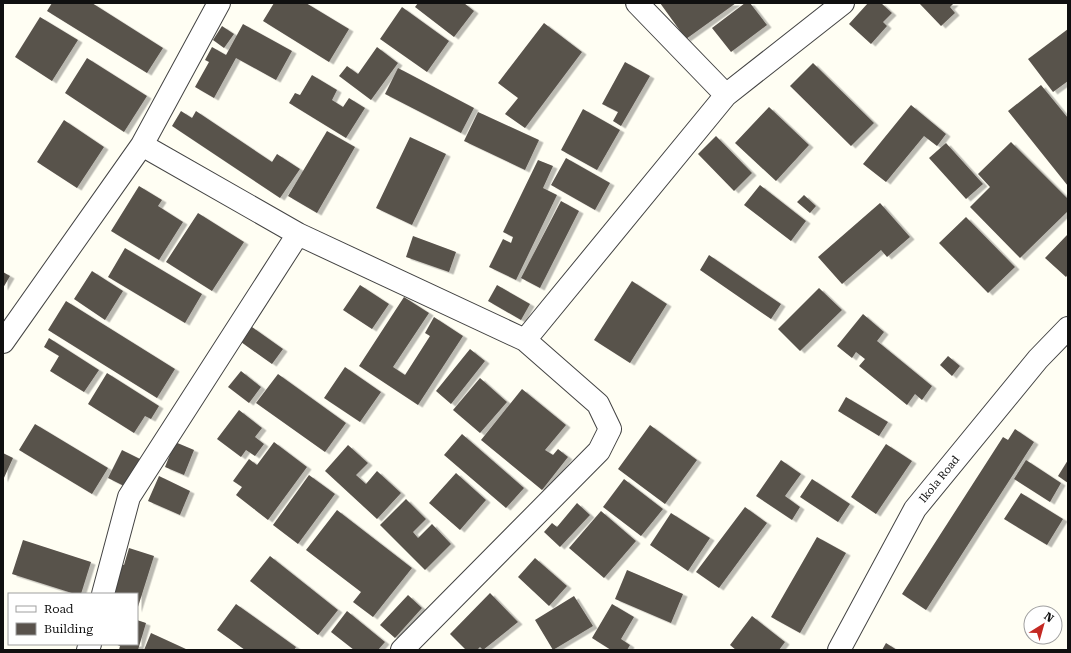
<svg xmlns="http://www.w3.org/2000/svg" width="1071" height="653" font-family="'Roboto Serif',serif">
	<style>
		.building { fill: #59524c; filter: url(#shadow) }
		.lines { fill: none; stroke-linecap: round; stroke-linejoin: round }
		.minor-casing { stroke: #434343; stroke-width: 24 }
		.minor { stroke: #fff; stroke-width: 22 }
		.labels { text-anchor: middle; stroke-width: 4; stroke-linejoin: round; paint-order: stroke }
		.street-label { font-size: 11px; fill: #101010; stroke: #fff }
	</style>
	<defs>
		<filter id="shadow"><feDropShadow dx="4.5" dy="2.5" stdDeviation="0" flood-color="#0004"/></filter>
	</defs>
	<rect width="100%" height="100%" fill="#fffef3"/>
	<path class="building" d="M52 3H92L163 48 147 73 47 11Z
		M274 3H306L349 29 329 62 263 21Z
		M418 3H464L474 11 454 37 415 7Z
		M660 3H736L686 39Z
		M745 3H750L767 25 731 52 712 28Z
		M868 3H881L892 13 883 22 887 26 871 44 849 24Z
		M919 3H954L950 7 955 13 941 26Z
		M402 7 449 41 427 72 380 39Z
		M40 17 78 40 52 81 15 57Z
		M544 23 582 52 525 128 505 114 518 98 498 83Z
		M243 24 292 51 276 80 236 58 214 98 195 87 209 62 205 60 212 47 226 55Z
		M222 26 234 34 224 48 213 40Z
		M1068 29V81L1053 92 1028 59Z
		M377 47 398 63 371 100 339 76 347 66 358 74Z
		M87 58 147 96 124 132 65 93Z
		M625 62 650 76 621 126 613 121 618 112 602 104Z
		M813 63 874 123 851 146 790 86Z
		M398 68 474 108 461 133 385 94Z
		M312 75 337 90 332 100 343 107 349 98 365 108 346 138 289 103 295 93 300 95Z
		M1041 85 1068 118V186L1008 111Z
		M911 105 946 134 937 146 924 136 886 182 863 164Z
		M769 107 809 145 776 181 735 143Z
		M583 109 620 130 597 170 561 150Z
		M181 111 192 118 196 111 272 162 277 154 300 169 280 198 172 126Z
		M478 112 539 140 525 170 464 141Z
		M64 120 104 147 77 188 37 162Z
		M327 131 355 147 317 213 288 196Z
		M716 136 752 173 734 191 698 154Z
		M410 137 446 154 412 225 376 208Z
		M1011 142 1068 199V211L1020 258 970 207 990 187 978 174Z
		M946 143 983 184 966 199 929 158Z
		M566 158 610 183 595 210 551 185Z
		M538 160 553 166 543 188 557 195 516 280 489 267 503 239 511 243 513 237 503 232Z
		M760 185 806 221 791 241 744 205Z
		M139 186 162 200 158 206 183 222 159 260 111 231Z
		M804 195 816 206 810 213 797 202Z
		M561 201 579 211 540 288 521 278Z
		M880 203 910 237 887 257 881 250 842 284 818 257Z
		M198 213 244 242 212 291 166 262Z
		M966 217 1015 267 988 293 939 243Z
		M1068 234V274L1066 277 1045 258Z
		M413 236 456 252 449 272 406 257Z
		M125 248 202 294 185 323 108 277Z
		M709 255 781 304 771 319 700 270Z
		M92 271 123 291 105 320 74 299Z
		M3 272 10 276 3 288Z
		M632 281 667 304 630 363 594 340Z
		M360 285 389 304 372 329 343 310Z
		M497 285 530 304 521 320 488 301Z
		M819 288 842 310 800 351 778 329Z
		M404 297 429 313 393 367 405 375 430 336 425 333 434 317 463 336 418 405 359 366Z
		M66 301 175 369 157 398 48 330Z
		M863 314 884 332 877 341 932 386 922 400 915 394 907 405 859 366 865 359 856 352 852 358 837 346Z
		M252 327 283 349 272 364 241 342Z
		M49 338 99 370 84 392 50 371 59 356 44 347Z
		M470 349 485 361 451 404 436 391Z
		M948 356 960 366 952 376 940 365Z
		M345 367 381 392 360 422 324 398Z
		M241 371 261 387 249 403 228 387Z
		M107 373 159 406 151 419 145 416 134 433 88 404Z
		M278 374 346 423 325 452 256 403Z
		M480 378 507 402 480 433 453 410Z
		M522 389 566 425 545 450 553 455 558 449 568 457 542 490 481 440Z
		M846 397 888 422 879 436 838 411Z
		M239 410 262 428 255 437 264 444 255 456 246 450 241 457 217 439Z
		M35 424 108 468 92 494 19 450Z
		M650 425 697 460 665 504 618 469Z
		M1015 429 1034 442 926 610 902 594 1003 437 1008 440Z
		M462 434 524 488 506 508 444 455Z
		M175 442 194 450 184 475 165 467Z
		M274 442 307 467 268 520 236 495 242 487 233 481 249 459 257 465Z
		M886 444 912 461 876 514 851 497Z
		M348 445 368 463 356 475 366 484 377 471 401 493 377 519 325 471Z
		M122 450 142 460 128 488 108 478Z
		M3 453 13 458 3 480Z
		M781 460 801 474 785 496 800 507 792 520 756 496Z
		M1026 460 1061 483 1050 502 1014 479Z
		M1068 460V483L1058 476Z
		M456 473 486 500 460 530 429 503Z
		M309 475 335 494 298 544 273 525Z
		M159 476 190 491 180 515 148 501Z
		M624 479 663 509 641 536 603 507Z
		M812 479 850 504 838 522 800 497Z
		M1021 493 1063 519 1047 545 1004 519Z
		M406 499 426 519 413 532 418 538 432 524 451 544 425 570 380 525Z
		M577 503 590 515 560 547 544 532 552 523 557 527Z
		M745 507 767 523 719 588 696 572Z
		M337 510 412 568 373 617 353 602 361 592 306 550Z
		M601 511 636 541 604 578 569 548Z
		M671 513 710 538 688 571 650 545Z
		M817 537 846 553 800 633 771 617Z
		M23 540 91 562 81 594H75L12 574Z
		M129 548 154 556 137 610V594H113L118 563 124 565Z
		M270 556 338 610 318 635 250 581Z
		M535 558 567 586 549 606 518 577Z
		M627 570 683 594 671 623 615 599Z
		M490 593 518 622 483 650 480 647 477 650H466L450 634Z
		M408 595 422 608 395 638 380 625Z
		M574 596 593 626 553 650 535 620Z
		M236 604 296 647 294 650H245L217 630Z
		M612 604 634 617 621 639 630 645 627 650H611L592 638Z
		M347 611 385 642 378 650H354L331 632Z
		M752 616 785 642 779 650H736L730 645Z
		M137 620 146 623 138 650H119L120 646 115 644H137Z
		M151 633 188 650H144Z
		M886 643 897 650H882Z"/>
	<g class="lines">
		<defs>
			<path id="minor" d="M637 3 726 95
				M142 145 298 234 525 340 598 404 610 429 599 451 402 650
				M525 340 726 95 843 3
				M3 342 142 145 219 3
				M103 594 129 497 298 234
				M88 650 90 644
				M839 650 915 509 1038 359 1068 328"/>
		</defs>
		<use href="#minor" class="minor-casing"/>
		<use href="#minor" class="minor"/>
	</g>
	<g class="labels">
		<g class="street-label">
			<text transform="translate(939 479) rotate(-51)" y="4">Ikola Road</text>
		</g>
	</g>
	<rect width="1071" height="653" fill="none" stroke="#101010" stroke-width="8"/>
	<rect x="8" y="593" width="130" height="52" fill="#ffffff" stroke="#9f9f9f"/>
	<rect x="16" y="606" width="20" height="6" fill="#ffffff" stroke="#9f9f9f"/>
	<text x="44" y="613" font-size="12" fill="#101010">Road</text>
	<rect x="16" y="623" width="20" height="12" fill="#59524c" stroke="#9f9f9f"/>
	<text x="44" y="633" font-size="12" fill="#101010">Building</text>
	<g transform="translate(1043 625) rotate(37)"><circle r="19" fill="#ffffff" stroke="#9f9f9f"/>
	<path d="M0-3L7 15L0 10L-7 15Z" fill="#c42923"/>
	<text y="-6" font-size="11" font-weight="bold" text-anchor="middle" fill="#101010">N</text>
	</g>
</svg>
